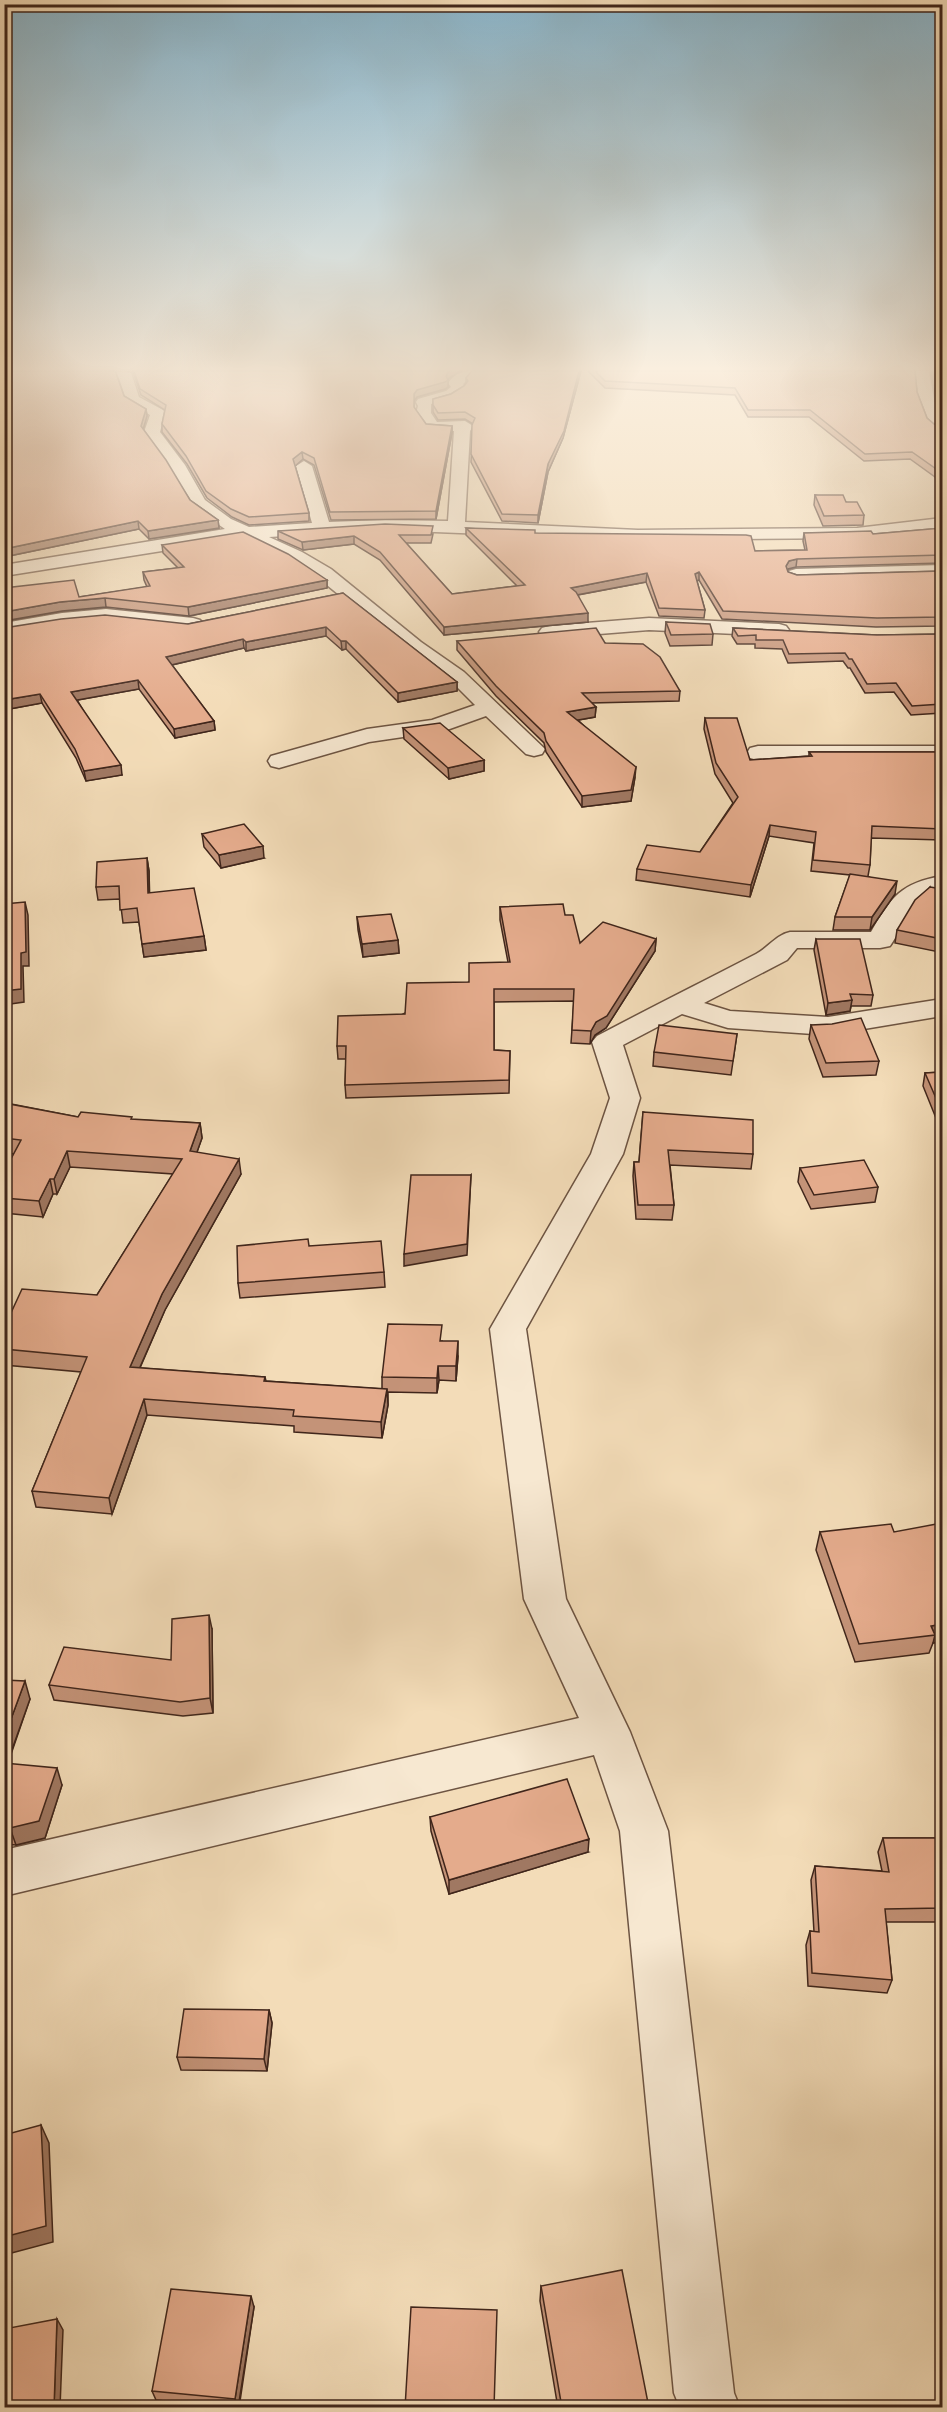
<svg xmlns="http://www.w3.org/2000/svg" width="947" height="2412" font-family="Alegreya,serif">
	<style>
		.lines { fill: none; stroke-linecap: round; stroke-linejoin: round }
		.minor-casing { stroke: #6d5442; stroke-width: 3 }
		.minor { fill: #f7e8d1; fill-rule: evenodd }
		.wall { fill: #c49378; stroke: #40261b; stroke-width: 1.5 }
		.shaded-wall { fill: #a07862; stroke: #40261b; stroke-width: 1.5 }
		.building { fill: #e4ab8c; stroke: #40261b; stroke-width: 1.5 }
	</style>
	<rect width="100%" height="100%" fill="#f3dcb8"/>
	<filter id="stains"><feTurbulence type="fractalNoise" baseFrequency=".00333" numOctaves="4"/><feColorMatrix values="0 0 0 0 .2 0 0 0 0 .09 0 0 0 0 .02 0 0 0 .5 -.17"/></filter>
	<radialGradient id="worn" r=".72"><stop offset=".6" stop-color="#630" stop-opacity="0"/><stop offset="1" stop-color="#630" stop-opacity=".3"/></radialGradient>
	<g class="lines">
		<defs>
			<path id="minor" d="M111 371 131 373 139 397 163 410 165 413 160 432 185 465 205 500 231 519 249 527 312 523 296 466 304 461 312 466 329 522 385 520 448 521 454 431 428 430 416 413 418 406 416 402 418 399 446 391 451 387 448 383C456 372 464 371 477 371L463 384 466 388C457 399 445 400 431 404V413L437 422 465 421 473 426 470 431 465 522 638 530 857 528 942 518V528L857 538 638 540 385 530 269 537 302 552 331 569 421 642 464 672 545 749 542 754 534 756 526 754 486 716 444 731 369 742 279 768 271 766 268 761 271 756 367 729 432 720 475 705 450 680 407 650 317 577 290 560 244 538 4 576V565L225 529 193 507 169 466 144 432 150 415 127 402 119 378Z
				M915 371H929L937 415 942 420V432C918 428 918 391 915 371Z
				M942 565V577L796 581 789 579 787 575 789 571 796 569Z
				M106 609 193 618 200 620 203 624 200 628C174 635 147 623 121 621 82 618 42 628 4 635V623L62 613Z
				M649 618 779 624 786 626 789 630 786 634 779 636 649 630 549 638 542 636 539 632 542 628 549 626Z
				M758 746H942V760H758L750 758 747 753 750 748Z
				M942 876V892C911 897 906 923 890 946L880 948H797L787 960 704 1003 730 1011 828 1017 942 999V1016L828 1035 728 1028 682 1014 623 1045 640 1098 623 1154 526 1329 566 1599 630 1732 668 1831 734 2393 740 2408H680L674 2393 620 1831 594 1755 4 1896V1850L579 1718 524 1599 490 1329 591 1154 610 1098 592 1042 597 1036C650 1008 702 982 756 954 769 947 776 935 790 932H871C891 897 901 883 942 876Z"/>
		</defs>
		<use href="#minor" class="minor-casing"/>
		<use href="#minor" class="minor"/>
	</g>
	<path class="wall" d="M126 371H461L449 378 448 380V387L445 389 417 397 414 401V408L426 424 452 426V433L436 519 331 520 314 465 303 459 295 466 309 513V521L249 525 232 517 207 498 187 464 162 432V424L165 410 141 395 133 372Z
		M472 371H581L563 438 548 472 538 523 502 521 471 462 473 424 465 419 438 420 433 412V399L451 394 464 386 466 384V378Z
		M588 371H915L917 392 927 418 934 424 942 426V482L910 459 864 461 809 417H748L735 395 605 388Z
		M931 371H942V418L939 414Z
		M124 396 146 409 147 416 143 429 190 500 218 520 219 528 149 539 139 529 4 557Z
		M815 495 846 502 864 515 863 525 823 526 814 505Z
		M466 528 755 551 805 550 803 541 804 533 873 534 942 528V563L796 567 788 569 787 570 788 572 797 575 942 571V626L876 627 722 619 699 580 697 581 705 610 704 618 659 616 646 582 578 595 588 622 444 635 380 560 354 544 303 550 278 539V531L433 534 431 543H406L452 594 517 586 466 535Z
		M162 545 327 580V588L189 616 106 607 62 611 4 621V588L79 597 147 587 144 580 143 572 178 568 163 553Z
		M343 593 457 682V691L398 702 346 649 342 650 326 636 246 651 244 648 172 665 214 721 215 730 175 738 139 689 77 700 122 775 86 781 76 758 42 703 4 710 188 624Z
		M666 622 713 634 712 645 670 646 665 633Z
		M733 628 877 635 942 634V713L911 715 894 692 865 693 850 668H848L843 661 788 663 782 649 755 648V644H737L732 636Z
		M457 641 605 643 680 691 679 701 591 703 596 707 595 717 578 720 635 777 631 801 582 807 546 752 544 743 496 696 457 650Z
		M705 718 750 760 809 756V752H942V840L871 838 870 865 868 876 895 894 870 930H833L835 917 850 875 811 871 814 843 769 836 750 897 636 880 637 869 700 852 733 803 715 774 704 729Z
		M403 728 484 760V771L449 779 404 739Z
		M202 834 264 858 221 868 204 847Z
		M147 858 149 871V892L204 936 206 950 144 957 139 922 123 923 120 899 98 900 96 887Z
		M930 887 942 943 939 952 895 943 897 930Z
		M500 907 565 915 580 943 656 939 655 951 606 1028 595 1035 590 1044 571 1043 574 1001 494 1002V1050L510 1051 509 1093 346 1098 345 1085 346 1059H338L337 1046 469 982 508 962 500 920Z
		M357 917 398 940 399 953 363 957 358 930Z
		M816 939 873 995 871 1006H851L850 1011 826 1015 814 950Z
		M811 1025 879 1061 876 1075 823 1077 809 1039Z
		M737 1034 731 1075 653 1066 654 1052Z
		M942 1072V1133L923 1086 925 1073Z
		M4 1098 6 1103 78 1117 200 1123 202 1138 197 1152 241 1174 165 1310 140 1368 265 1377 266 1381 382 1389V1377L442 1341 458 1356 456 1381 439 1380 437 1393 388 1392V1405L382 1438 294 1432V1426L147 1415 112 1514 36 1507 32 1491 81 1372 4 1365V1328L97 1295 173 1174 70 1167 57 1194H53L43 1217 4 1213V1172L14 1154 4 1153Z
		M643 1112 753 1154 751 1169 670 1165 674 1205 672 1220 636 1219 633 1176 634 1162H639Z
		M800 1168 878 1187 875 1202 811 1209 798 1182Z
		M309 1246 384 1272 385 1287 240 1298 238 1283Z
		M820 1532 942 1641 933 1643 929 1653 855 1662 816 1550Z
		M212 1629 213 1713 183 1716 54 1700 49 1685 171 1660Z
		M4 1680 30 1699 8 1763 62 1785 45 1838 16 1845 4 1844Z
		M430 1817 588 1852 449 1894 431 1831Z
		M883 1838H942V1922H886L892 1980 887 1993 808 1986 806 1945 810 1931 814 1932 811 1880 815 1866 882 1871 878 1852Z
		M269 2010 272 2023 267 2071 181 2070 177 2057Z
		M541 2286 649 2408H558L540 2301Z
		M254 2307 239 2408H229L156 2400 152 2391Z"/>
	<path class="shaded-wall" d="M449 371H461L449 378 448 380V387L445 389 417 397 414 401V394L417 390 446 376Z
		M579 371H581L563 438 548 472 538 523V515L548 464Z
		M146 409 147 416 142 433 141 426Z
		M452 426V433L436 519V511Z
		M302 452 303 459 294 467 293 459Z
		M218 520 219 528 149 539 148 531Z
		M138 521 139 529 4 557V549Z
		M354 536V544L303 550 302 542Z
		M797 559 796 567 788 569 785 574 786 566 789 561Z
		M699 572V580L694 582 695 574Z
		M647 573 646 582 571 596V588Z
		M327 580V588L189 616 188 607Z
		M105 598 106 607 62 611 4 621V612L60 602Z
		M588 613V622L444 635V627Z
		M326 627V636L246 651V642Z
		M243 639 244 648 167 666 166 657Z
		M341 641H346V649L342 650Z
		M138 680 139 689 72 701 71 692Z
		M457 682V691L398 702V693Z
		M40 694 42 703 4 710V700Z
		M596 707 595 717 567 722V712Z
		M214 721 215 730 175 738 174 729Z
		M484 760V771L449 779 448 768Z
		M121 765 122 775 86 781 84 771Z
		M636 767 635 777 631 801 582 807V796Z
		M770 825 769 836 750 897 751 885Z
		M263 846 264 858 221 868 219 855Z
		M147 858 149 871 150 906 148 893Z
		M897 881 895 894 870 930 872 917Z
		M25 902 28 915 29 966H23L24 1002 4 1005V991L21 953Z
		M204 936 206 950 144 957 142 944Z
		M656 939 655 951 606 1028 595 1035 590 1044 591 1031 596 1022Z
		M398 940 399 953 363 957 362 944Z
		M852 1000 850 1011 826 1015 828 1003Z
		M200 1123 202 1138 192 1166 190 1151Z
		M67 1151 70 1167 57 1194 54 1179Z
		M239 1159 241 1174 165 1310 133 1383 130 1367 162 1294Z
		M471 1175 467 1255 404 1266V1254Z
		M50 1179 53 1194 43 1217 39 1201Z
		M458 1341V1356L456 1381V1366Z
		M438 1366 439 1380 437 1393V1378Z
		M387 1389 388 1405 382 1438 381 1422Z
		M144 1399 147 1415 112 1514 109 1498Z
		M209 1615 212 1629 213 1713 210 1698Z
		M942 1624V1641L933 1643 935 1635 931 1626Z
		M25 1681 30 1699 4 1772V1738Z
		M57 1768 62 1785 45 1838 16 1845 10 1828Z
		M589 1839 588 1852 449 1894V1880Z
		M269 2010 272 2023 267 2071 264 2059Z
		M41 2125 49 2143 53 2242 4 2255V2237Z
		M251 2296 254 2307 238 2408 235 2399Z
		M57 2319 63 2330 60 2408H54Z"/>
	<path class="building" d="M4 371H115L116 373 124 396 146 409 141 426 166 460 190 500 218 520 148 531 138 521 4 549Z
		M134 371H449L446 376 448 380 445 382 417 390 414 394V407L426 424 452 426 436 511 330 512 314 458 302 452 293 459 309 513 249 517 231 509 206 491 186 456 162 424 166 405 140 389Z
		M472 371H579L564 431 548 464 538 515 502 514 471 454 472 425 475 418 465 412 438 413 433 405V399L451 394 464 386 468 381 466 378Z
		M595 371H915L917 392 927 418 934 424 942 426V473L912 452 865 454 810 410H748L735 388 605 381Z
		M933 371H942V410L940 407Z
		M815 495H843L846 502H857L864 515 824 516Z
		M385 524 433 526 431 535H399L452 594 525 585 466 528 535 530V533L746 535 751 536 755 551 807 550 804 533 871 531 873 534 942 528V555L797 559 789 561 786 566 788 572 797 575 942 571V617L877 618 723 611 699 572 695 574 705 610 659 608 647 573 571 588 576 592 588 613 444 627 380 552 354 536 302 542 278 531Z
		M243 532 288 554 327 580 188 607 105 598 60 602 4 612V588L74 580 79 597 150 586 143 572 184 567 162 545Z
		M343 593 457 682 398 693 346 641H341L326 627 246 642 243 639 166 657 214 721 174 729 138 680 71 692 121 765 84 771 75 749 40 694 4 700V628L61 619 105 615 188 624Z
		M666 622 710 624 713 634 671 635Z
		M596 628 605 643 643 644 660 657 680 691 582 693 596 707 567 712 636 767 631 790 582 796 546 741 544 733 496 686 457 641Z
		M733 628 877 635 942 634V704L912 706 896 683 867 684 852 659H849L845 653 789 654 783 640H756V635L738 636Z
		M705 718H737L750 760 812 756 809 752H942V829L872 826 870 865 813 860 816 832 770 825 751 885 637 869 647 845 700 852 738 797 716 763Z
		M440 723 484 760 448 768 403 728Z
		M244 824 263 846 219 855 202 834Z
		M147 858 148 893 194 888 204 936 142 944 137 908 120 910 119 886 96 887 97 862Z
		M850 874 897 881 872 917H835Z
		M930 887 942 889V939L897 930 915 900Z
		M25 902 26 952 21 953V989L4 991V904Z
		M563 904 565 915H573L580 943 603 922 656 939 607 1016 596 1022 591 1031 572 1030 574 989H494V1050L510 1051 509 1080 345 1085 346 1046H337L338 1016 405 1014 407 983 469 982V963L510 962 500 907Z
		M391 914 398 940 362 944 357 917Z
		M816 939H860L873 995 850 994 852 1000 828 1003Z
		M861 1018 879 1061 826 1063 811 1025 832 1024Z
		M659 1025 737 1034 733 1061 654 1052Z
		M942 1072V1112L925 1073Z
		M4 1103 78 1117 81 1112 132 1117 131 1119 200 1123 190 1151 239 1159 162 1294 130 1367 265 1377 264 1381 387 1389 381 1422 293 1416 294 1410 144 1399 109 1498 32 1491 87 1357 4 1349V1328L22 1289 97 1295 182 1159 67 1151 54 1179H50L39 1201 4 1198V1172L21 1140 4 1138Z
		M643 1112 753 1120V1154L668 1150 674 1205H638L634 1162H639Z
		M864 1160 878 1187 814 1195 800 1168Z
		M411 1175H471L467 1244 404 1254Z
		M308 1239 309 1246 381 1241 384 1272 238 1283 237 1246Z
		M388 1324 442 1325 440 1341H458L456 1366H438L437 1378 382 1377Z
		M942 1523V1624L931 1626 935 1635 859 1644 820 1532 891 1524 894 1532Z
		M209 1615 210 1698 180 1702 49 1685 64 1647 171 1660 172 1619Z
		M4 1680 25 1681 4 1738Z
		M4 1763 57 1768 39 1821 10 1828H4Z
		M567 1779 589 1839 449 1880 430 1817Z
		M883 1838H942V1908L885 1909 892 1980 812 1973 810 1931 819 1932 815 1866 889 1872Z
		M184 2009 269 2010 264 2059 177 2057Z
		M41 2125 46 2226 4 2237V2135Z
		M622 2270 649 2408H562L541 2286Z
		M171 2289 251 2296 235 2399 152 2391Z
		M411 2307 497 2310 494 2408H405Z
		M57 2319 54 2408H4V2329Z"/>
	<linearGradient id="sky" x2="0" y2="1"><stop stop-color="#8ab7ce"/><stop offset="0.52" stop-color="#faefdf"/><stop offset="1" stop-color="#faefdf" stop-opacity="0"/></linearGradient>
	<rect width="947" height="709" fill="url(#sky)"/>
	<rect width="947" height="2412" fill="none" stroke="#f3dcb8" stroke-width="24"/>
	<rect x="6" y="6" width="935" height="2400" fill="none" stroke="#40261b" stroke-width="3"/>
	<rect x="12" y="12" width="923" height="2388" fill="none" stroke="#40261b" stroke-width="1.5"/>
	<rect width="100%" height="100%" filter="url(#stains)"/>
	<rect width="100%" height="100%" fill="url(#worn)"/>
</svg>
